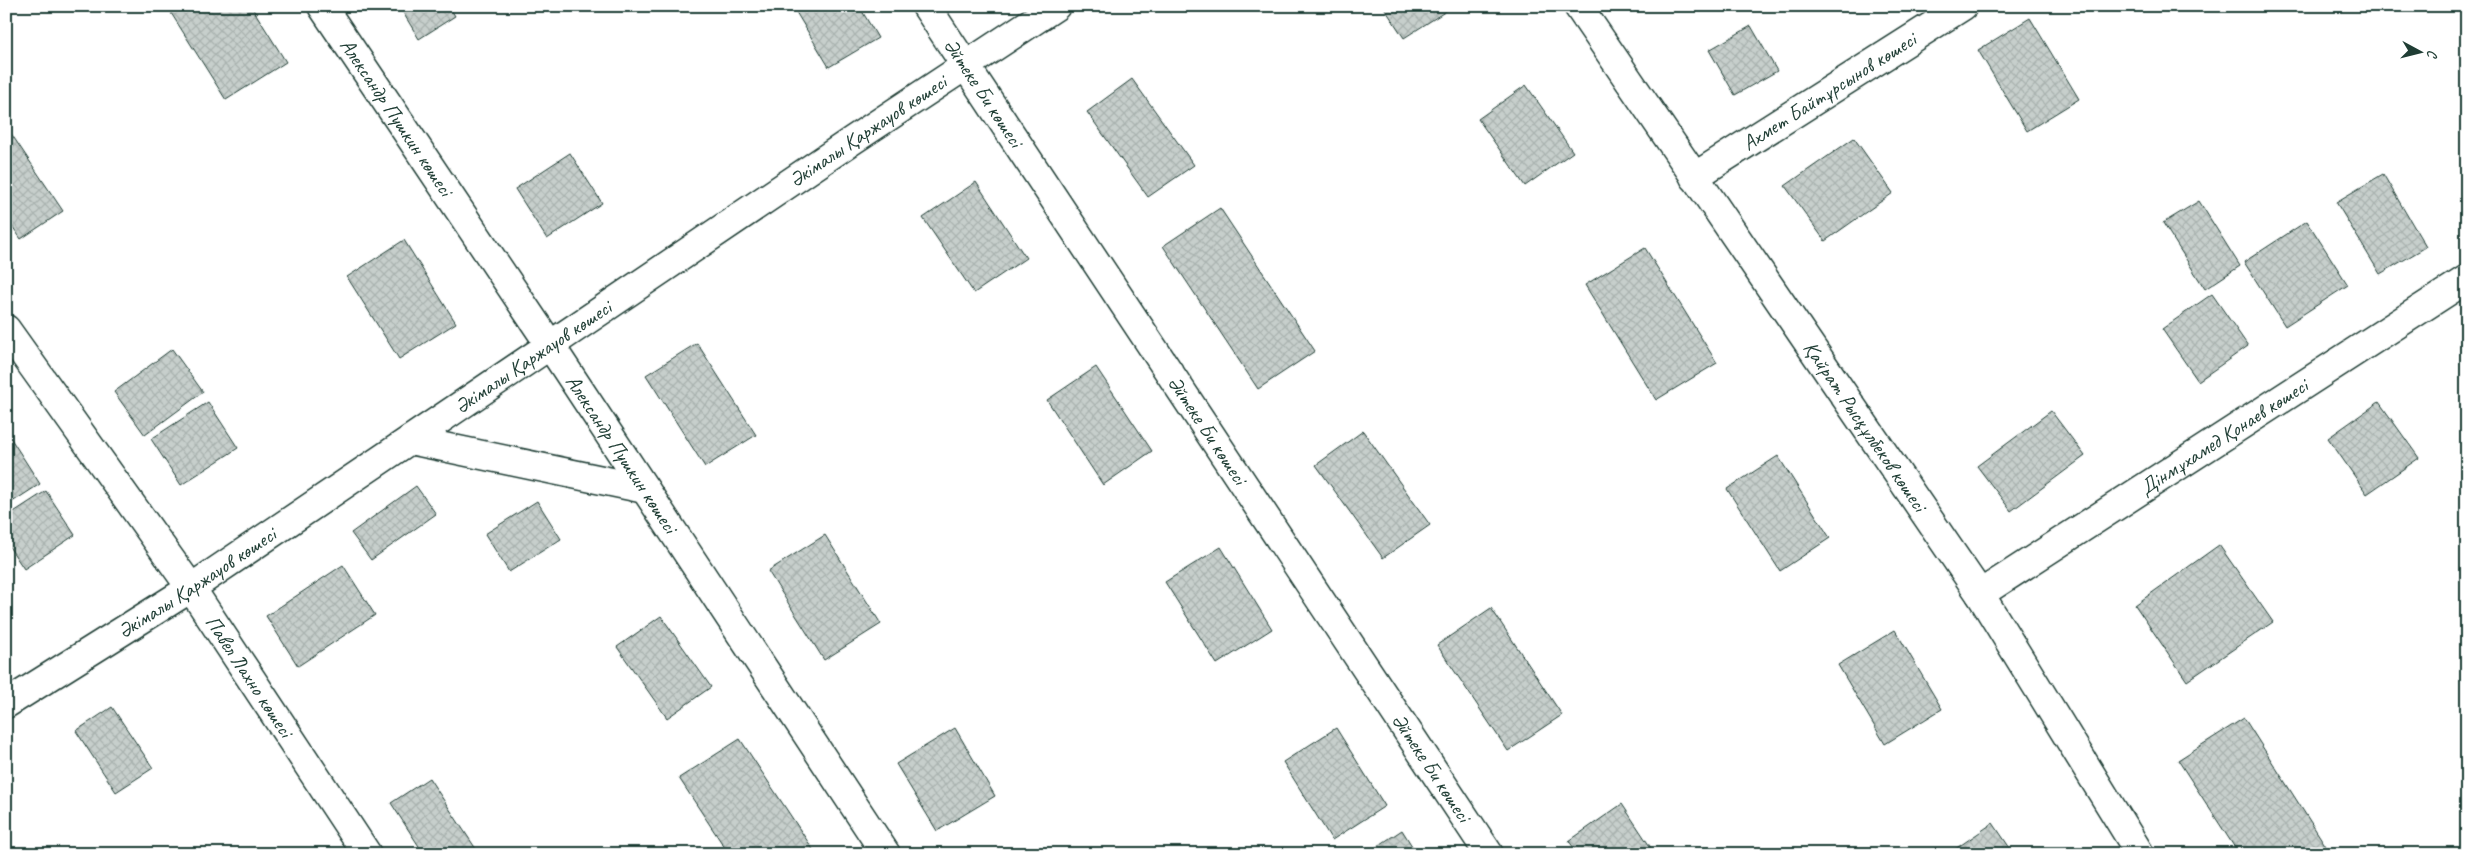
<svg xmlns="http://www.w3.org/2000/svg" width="2473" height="860" font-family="Caveat,sans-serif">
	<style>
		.building { fill: url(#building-cross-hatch); stroke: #1f3d34 }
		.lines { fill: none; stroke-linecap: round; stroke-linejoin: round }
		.minor-casing { stroke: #1f3d34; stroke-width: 31 }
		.major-casing { stroke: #1f3d34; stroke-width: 31 }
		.minor { stroke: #fff; stroke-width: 28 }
		.major { stroke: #fff; stroke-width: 28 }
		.labels { text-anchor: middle; stroke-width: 4; stroke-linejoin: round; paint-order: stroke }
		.street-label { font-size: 21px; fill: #1f3d34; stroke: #fff }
	</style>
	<defs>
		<pattern id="building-cross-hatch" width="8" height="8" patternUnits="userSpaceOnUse" patternTransform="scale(1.25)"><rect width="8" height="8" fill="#c7cfcc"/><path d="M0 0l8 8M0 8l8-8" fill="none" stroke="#aab3b0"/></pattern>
	</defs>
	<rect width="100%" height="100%" fill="#fff"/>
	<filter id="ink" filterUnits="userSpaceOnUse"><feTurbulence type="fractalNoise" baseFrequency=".02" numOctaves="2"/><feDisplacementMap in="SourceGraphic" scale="10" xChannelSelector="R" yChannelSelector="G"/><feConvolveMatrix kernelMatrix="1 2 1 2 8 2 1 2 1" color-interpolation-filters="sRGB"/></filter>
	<g filter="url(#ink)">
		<path class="building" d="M182 6H251L286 62 226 100 171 13Z
			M399 6H449L455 16 419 39Z
			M859 6 878 38 829 67 793 7Z
			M1383 6H1454L1404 38Z
			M2030 18 2079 99 2027 131 1978 50Z
			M1751 26 1777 71 1735 95 1709 50Z
			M1132 79 1194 165 1148 197 1087 112Z
			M1526 85 1573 152 1525 186 1478 119Z
			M10 132 63 211 21 239 6 217V134Z
			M1854 138 1893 193 1825 241 1785 186Z
			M570 153 602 203 547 239 515 189Z
			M2383 174 2426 247 2380 274 2336 202Z
			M976 182 1026 258 974 293 923 218Z
			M2199 201 2240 266 2205 289 2163 223Z
			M1220 208 1315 351 1258 389 1163 246Z
			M2307 221 2348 285 2285 326 2244 262Z
			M404 240 456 323 399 359 347 277Z
			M1645 248 1717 363 1656 400 1585 285Z
			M2212 294 2248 346 2198 381 2162 329Z
			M697 343 756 435 705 467 646 375Z
			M172 349 203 392 145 435 114 392Z
			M1096 367 1152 451 1103 485 1047 400Z
			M208 402 238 448 181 485 151 439Z
			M2379 402 2419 458 2367 494 2328 438Z
			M2051 411 2085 456 2011 511 1977 466Z
			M6 431 40 484 6 506Z
			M1363 431 1430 525 1383 558 1316 465Z
			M1778 456 1830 538 1780 571 1727 489Z
			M416 486 436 514 371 560 351 533Z
			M46 491 75 535 24 569 6 542V517Z
			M537 501 561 539 509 572 485 534Z
			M825 535 881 624 824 660 768 571Z
			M2219 545 2273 622 2187 681 2135 605Z
			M1221 547 1272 629 1217 664 1165 582Z
			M343 565 375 615 298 666 266 616Z
			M1491 608 1562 715 1508 751 1437 645Z
			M661 616 711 687 667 718 617 647Z
			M1895 630 1942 709 1885 744 1838 665Z
			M112 707 153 768 116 792 76 731Z
			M2244 718 2331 854H2239L2178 760Z
			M955 728 995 796 937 831 896 764Z
			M1336 728 1385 806 1332 840 1283 762Z
			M740 739 816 854H729L679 778Z
			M429 778 476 849 469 854H424L391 803Z
			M1622 804 1655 854H1578L1569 841Z
			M1993 823 2014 854H1948Z
			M1402 830 1417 854H1366Z"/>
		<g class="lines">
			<defs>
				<g id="minor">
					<path id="s1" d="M322 6 550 345 886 854"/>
					<path id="s2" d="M1578 6 1980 594 2140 854"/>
					<path id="s3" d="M1694 177 1963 6"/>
					<path id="s4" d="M6 329 191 588 367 854"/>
					<path d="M410 440 645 489"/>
					<path id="s5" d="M1980 594 2467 279"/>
					<path id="s6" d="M6 704 191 588 853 140 1056 6"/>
				</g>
				<g id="major">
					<path id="s7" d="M926 6 1489 854"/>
				</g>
			</defs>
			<use href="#minor" class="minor-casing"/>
			<use href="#major" class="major-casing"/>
			<use href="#minor" class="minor"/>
			<use href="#major" class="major"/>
		</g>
	</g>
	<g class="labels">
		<g class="street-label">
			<text dy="7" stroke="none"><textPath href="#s3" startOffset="160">Ахмет Байтұрсынов көшесі</textPath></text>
			<text dy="7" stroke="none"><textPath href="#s7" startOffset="104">Әйтеке Би көшесі</textPath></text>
			<text dy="7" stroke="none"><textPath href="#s1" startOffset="134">Александр Пушкин көшесі</textPath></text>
			<text dy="7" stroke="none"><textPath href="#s6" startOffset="1035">Әкімалы Қаржауов көшесі</textPath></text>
			<text dy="7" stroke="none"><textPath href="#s6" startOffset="631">Әкімалы Қаржауов көшесі</textPath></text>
			<text dy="7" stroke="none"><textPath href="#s2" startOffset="509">Қайрат Рысқұлбеков көшесі</textPath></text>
			<text dy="7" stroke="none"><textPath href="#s7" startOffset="509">Әйтеке Би көшесі</textPath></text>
			<text dy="7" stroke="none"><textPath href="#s5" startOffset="290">Дінмұхамед Қонаев көшесі</textPath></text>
			<text dy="7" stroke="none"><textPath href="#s1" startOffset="539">Александр Пушкин көшесі</textPath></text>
			<text dy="7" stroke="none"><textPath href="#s6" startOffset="226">Әкімалы Қаржауов көшесі</textPath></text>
			<text dy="7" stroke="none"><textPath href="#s4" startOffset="424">Павел Лахно көшесі</textPath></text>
			<text dy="7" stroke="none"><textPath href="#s7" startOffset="914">Әйтеке Би көшесі</textPath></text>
		</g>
	</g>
	<rect width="2473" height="860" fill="none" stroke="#fff" stroke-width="25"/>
	<rect x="12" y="12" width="2448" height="835" fill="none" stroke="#1f3d34" stroke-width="2" filter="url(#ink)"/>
	<g transform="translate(2420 52) rotate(97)" stroke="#ffffff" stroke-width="4" paint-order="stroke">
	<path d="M0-4L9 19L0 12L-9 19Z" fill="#1f3d34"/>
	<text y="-8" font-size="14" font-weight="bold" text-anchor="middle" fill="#1f3d34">С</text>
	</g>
</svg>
